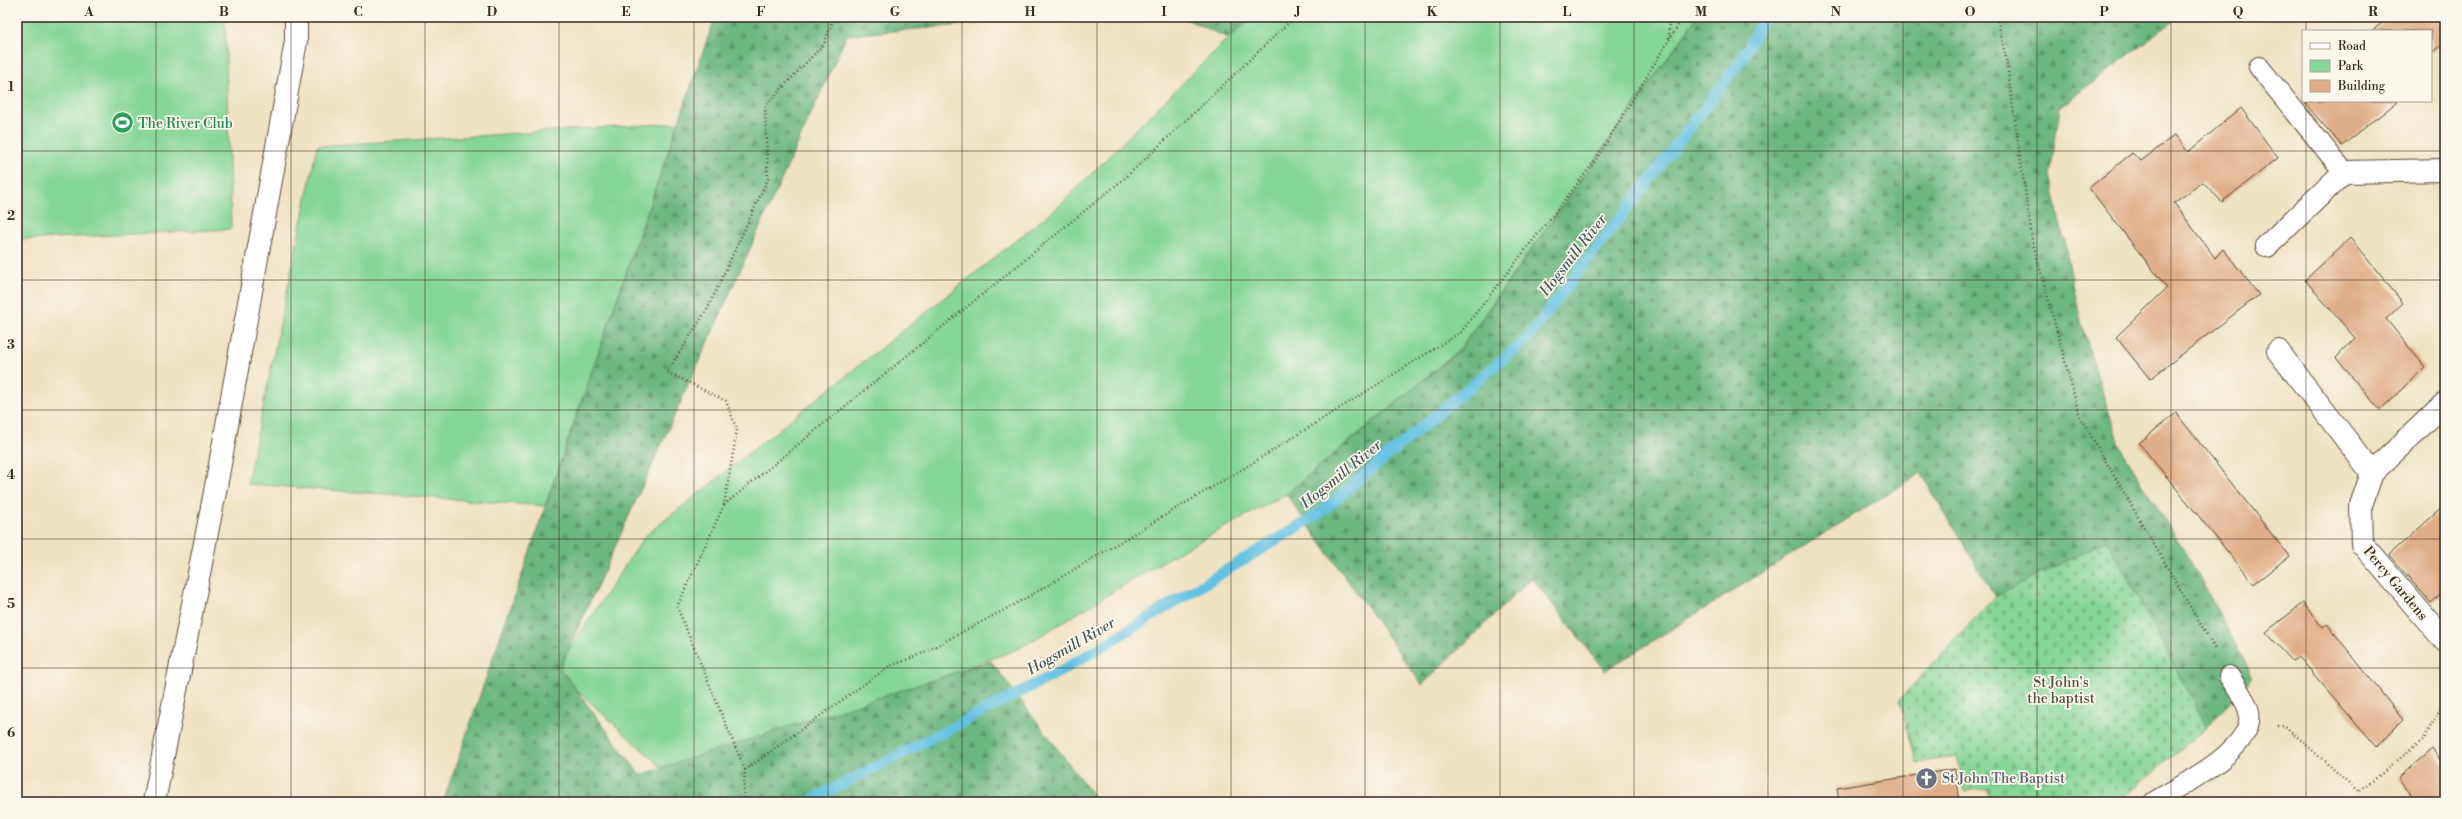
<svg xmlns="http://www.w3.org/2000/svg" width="2462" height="819" font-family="'Libre Bodoni',serif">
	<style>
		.green { fill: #85d697; stroke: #60805a }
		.forest { fill: url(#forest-firs); stroke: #54704f }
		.cemetery { fill: url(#cemetery-stones); stroke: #60805a }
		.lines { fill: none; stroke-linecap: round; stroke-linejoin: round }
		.stream { stroke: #64c1e2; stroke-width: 11 }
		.building { fill: #dfae88 }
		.lane-casing { stroke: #564637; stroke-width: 22 }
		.street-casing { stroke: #564637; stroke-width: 24 }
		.path { stroke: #564637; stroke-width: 2.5; stroke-dasharray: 1 3; stroke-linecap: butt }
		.lane { stroke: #fff; stroke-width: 20 }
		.street { stroke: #fff; stroke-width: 22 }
		.grid { fill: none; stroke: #3b2a1e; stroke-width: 1; stroke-opacity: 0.55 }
		.labels { text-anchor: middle; stroke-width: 3.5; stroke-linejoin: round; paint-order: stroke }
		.leisure-label { font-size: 14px; fill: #27864d; stroke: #fbf7ec; text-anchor: start }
		.street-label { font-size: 14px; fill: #3b2a1e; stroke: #fbf7ec }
		.park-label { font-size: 14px; fill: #4e553c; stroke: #fbf7ec }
		.worship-label { font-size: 14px; fill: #5b616d; stroke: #fbf7ec; text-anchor: start }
		.water-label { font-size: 15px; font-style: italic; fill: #475759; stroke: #fbf7ec }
		.neatline { fill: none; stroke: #3b2a1e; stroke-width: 1.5 }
		.grid-label { font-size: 13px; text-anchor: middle; font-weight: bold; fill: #3b2a1e }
	</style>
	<defs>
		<pattern id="forest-firs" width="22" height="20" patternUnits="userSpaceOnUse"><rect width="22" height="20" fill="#6cb780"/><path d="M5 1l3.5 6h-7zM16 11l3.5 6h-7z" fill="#5a9568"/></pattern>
		<pattern id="cemetery-stones" width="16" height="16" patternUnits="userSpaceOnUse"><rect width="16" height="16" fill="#85d697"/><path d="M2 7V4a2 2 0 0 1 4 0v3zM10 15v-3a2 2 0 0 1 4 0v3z" fill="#74b882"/></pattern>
	</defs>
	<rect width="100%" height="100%" fill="#fbf7ec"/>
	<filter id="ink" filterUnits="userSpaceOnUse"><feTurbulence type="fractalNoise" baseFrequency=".025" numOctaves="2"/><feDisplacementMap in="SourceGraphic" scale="8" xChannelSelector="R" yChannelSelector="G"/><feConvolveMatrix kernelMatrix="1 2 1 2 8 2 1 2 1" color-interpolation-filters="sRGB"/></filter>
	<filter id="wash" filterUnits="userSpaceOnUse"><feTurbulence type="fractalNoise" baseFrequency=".012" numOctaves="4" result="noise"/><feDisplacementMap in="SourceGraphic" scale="16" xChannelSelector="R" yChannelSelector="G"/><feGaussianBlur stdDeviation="0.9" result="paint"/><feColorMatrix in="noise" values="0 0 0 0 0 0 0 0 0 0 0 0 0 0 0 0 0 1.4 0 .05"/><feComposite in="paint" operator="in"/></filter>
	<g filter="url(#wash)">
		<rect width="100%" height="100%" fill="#efe2c2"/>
		<path class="green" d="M17 17H225L231 229 17 240Z
			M1253 17H1697L1459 350 1286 494 1174 555 1020 648 673 778 555 670 645 536 1058 207 1228 38Z
			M678 123 545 506 247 484 317 146Z"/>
		<path class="forest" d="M715 17H1056L847 35 560 668 640 775 991 661 1098 802H443Z
			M1181 17H1253L1228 38Z
			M1697 17H2179L2060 107 2050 175 2082 326 2119 445 2195 569 2253 677 2207 727 2107 540 1995 597 1921 473 1605 671 1532 578 1422 685 1286 494 1460 350Z"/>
		<path class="cemetery" d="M2107 540 2207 727 2117 802H1990L1987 788 1965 791 1957 756 1917 763 1899 700 1995 597Z"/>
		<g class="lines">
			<path class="stream" d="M808 802 1063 670 1317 515 1527 339 1740 62 1765 17"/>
		</g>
		<g id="blocks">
			<path class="building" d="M2389 17H2445V42L2431 53V31H2372Z
				M2303 101H2396L2397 102 2342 146Z
				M2241 108 2278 158 2222 202 2203 182 2174 203 2215 258 2223 249 2259 295 2150 379 2116 337 2167 288 2089 188 2132 153 2141 161 2175 135 2188 152Z
				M2350 238 2403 303 2386 319 2425 367 2380 410 2336 358 2355 338 2305 280Z
				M2176 413 2289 556 2254 584 2139 443Z
				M2445 505V591L2431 603 2389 555Z
				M2303 603 2323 628 2327 624 2403 720 2376 747 2299 657 2292 661 2266 632Z
				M2432 749 2445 766V802H2417L2398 778Z
				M1955 769 1960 802H1839L1837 788Z"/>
		</g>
	</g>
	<g filter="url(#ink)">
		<use href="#blocks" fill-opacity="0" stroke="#564637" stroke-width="1"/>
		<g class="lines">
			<defs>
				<path id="lane" d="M2259 67 2344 172
					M2154 802C2181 785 2261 747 2248 708 2244 697 2235 686 2229 676"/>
				<path id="street" d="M2267 246 2344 172 2445 170
					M2278 351 2372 473
					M2445 403 2372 473 2361 505 2362 544 2445 641
					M154 802 215 492 296 41V17"/>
			</defs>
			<use href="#lane" class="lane-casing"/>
			<use href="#street" class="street-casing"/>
			<path class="path" d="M1997 17 2006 58 2032 239 2080 417 2216 651
				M1669 38V17
				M724 505 1125 178 1295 17
				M2278 726 2284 725 2359 792 2424 739 2445 699
				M745 770 888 667 919 655 1021 601 1246 467 1461 332 1595 161 1683 17
				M743 802 745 770 677 607 724 505 737 430 726 401 667 372 708 308 768 179 765 106 824 44 834 17"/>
			<use href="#lane" class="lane"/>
			<use href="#street" class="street"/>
		</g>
	</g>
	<path class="grid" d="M156 17V802M291 17V802M425 17V802M559 17V802M694 17V802M828 17V802M962 17V802M1097 17V802M1231 17V802M1365 17V802M1500 17V802M1634 17V802M1768 17V802M1903 17V802M2037 17V802M2171 17V802M2306 17V31M2306 101V802M17 151H2445M17 280H2445M17 410H2445M17 539H2445M17 668H2445"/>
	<defs>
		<symbol id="stadium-disc" viewBox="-11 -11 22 22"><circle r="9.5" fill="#2e9e5b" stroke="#fbf7ec"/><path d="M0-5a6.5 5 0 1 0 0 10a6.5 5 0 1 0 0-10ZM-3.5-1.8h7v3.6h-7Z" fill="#fff"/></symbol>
		<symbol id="church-disc" viewBox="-11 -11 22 22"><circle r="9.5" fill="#6b7280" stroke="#fbf7ec"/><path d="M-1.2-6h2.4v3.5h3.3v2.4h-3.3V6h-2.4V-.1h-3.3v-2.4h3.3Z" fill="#fff"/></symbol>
	</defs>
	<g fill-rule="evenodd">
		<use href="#stadium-disc" x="110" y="110" width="25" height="25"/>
		<use href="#church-disc" x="1914" y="766" width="25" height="25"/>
	</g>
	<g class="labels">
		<g class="leisure-label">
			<text x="138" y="128">The River Club</text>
		</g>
		<g class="street-label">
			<text transform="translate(2396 583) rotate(50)" y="5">Percy Gardens</text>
		</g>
		<g class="park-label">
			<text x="2061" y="687">St John's<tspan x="2061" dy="16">the baptist</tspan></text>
		</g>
		<g class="worship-label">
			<text x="1942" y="783">St John The Baptist</text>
		</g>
		<g class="water-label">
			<text transform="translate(1573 255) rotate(-52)" y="5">Hogsmill River</text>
			<text transform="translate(1341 474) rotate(-39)" y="5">Hogsmill River</text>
			<text transform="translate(1071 646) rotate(-30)" y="5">Hogsmill River</text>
		</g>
	</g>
	<rect width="2462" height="819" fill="none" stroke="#fbf7ec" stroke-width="44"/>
	<rect x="2302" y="30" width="130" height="72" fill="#fbf7ec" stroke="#aea59a"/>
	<rect x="2310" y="43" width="20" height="6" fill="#ffffff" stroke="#aea59a"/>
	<text x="2338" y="50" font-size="12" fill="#3b2a1e">Road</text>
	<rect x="2310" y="60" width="20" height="12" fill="#85d697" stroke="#aea59a"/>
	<text x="2338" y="70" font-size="12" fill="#3b2a1e">Park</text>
	<rect x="2310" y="80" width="20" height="12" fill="#dfae88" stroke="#aea59a"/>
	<text x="2338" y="90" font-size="12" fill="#3b2a1e">Building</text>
	<rect x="22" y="22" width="2418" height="775" class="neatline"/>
	<g class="grid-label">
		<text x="89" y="16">A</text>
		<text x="224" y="16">B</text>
		<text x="358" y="16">C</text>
		<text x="492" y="16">D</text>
		<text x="626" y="16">E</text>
		<text x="761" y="16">F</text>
		<text x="895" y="16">G</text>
		<text x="1030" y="16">H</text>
		<text x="1164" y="16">I</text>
		<text x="1298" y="16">J</text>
		<text x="1432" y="16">K</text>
		<text x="1567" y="16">L</text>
		<text x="1701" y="16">M</text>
		<text x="1836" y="16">N</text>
		<text x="1970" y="16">O</text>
		<text x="2104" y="16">P</text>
		<text x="2238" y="16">Q</text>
		<text x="2373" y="16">R</text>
		<text x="11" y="91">1</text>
		<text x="11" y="220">2</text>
		<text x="11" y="349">3</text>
		<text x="11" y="479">4</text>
		<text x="11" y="608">5</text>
		<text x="11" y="737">6</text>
	</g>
</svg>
